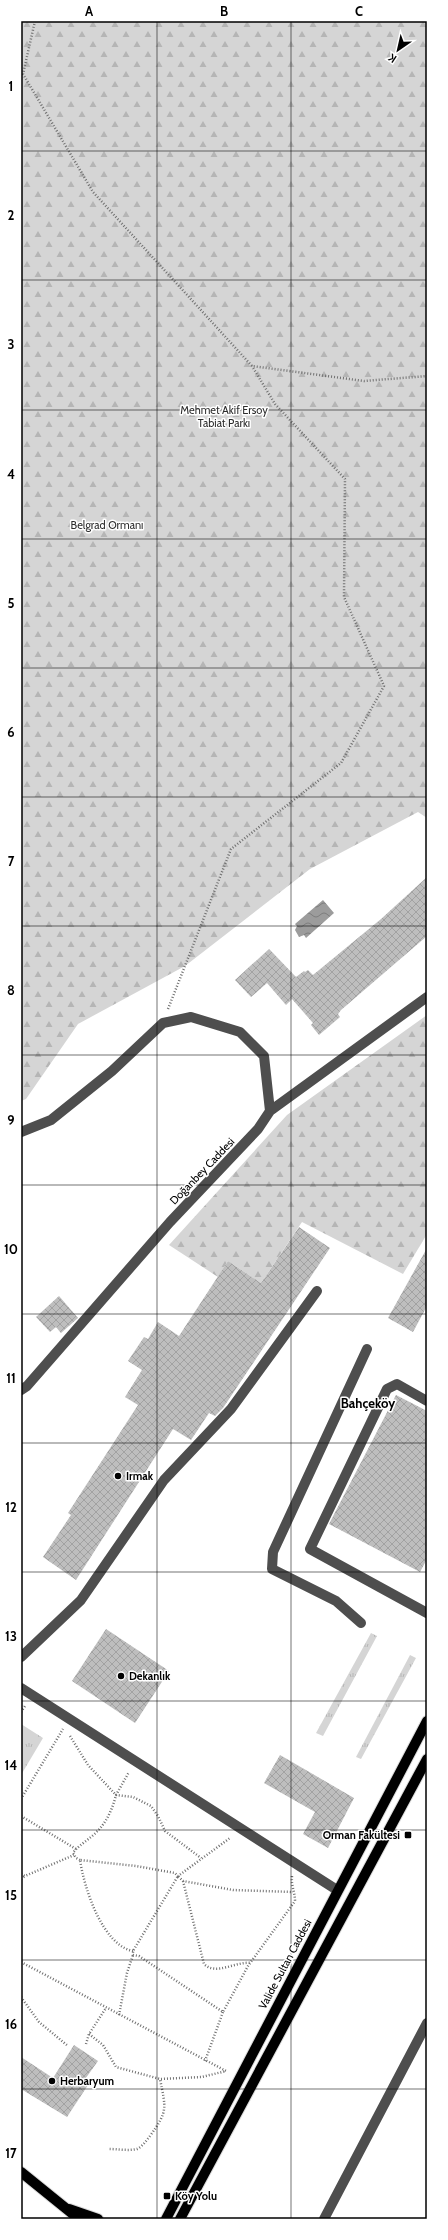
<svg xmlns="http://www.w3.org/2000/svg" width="448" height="2240" font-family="Cabin,sans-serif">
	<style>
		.grass { fill: url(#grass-tufts) }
		.forest { fill: url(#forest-firs) }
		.water { fill: url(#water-waves) }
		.building { fill: url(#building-cross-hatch) }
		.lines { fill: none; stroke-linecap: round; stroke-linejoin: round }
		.major-casing { stroke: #dbdbdb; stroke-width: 12 }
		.path { stroke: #707070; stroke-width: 2.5; stroke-dasharray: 1 2; stroke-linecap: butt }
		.minor { stroke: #4e4e4e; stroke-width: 10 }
		.major { stroke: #000; stroke-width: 10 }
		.grid { fill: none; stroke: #000; stroke-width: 1; stroke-opacity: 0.55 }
		.poi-dot { fill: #000; stroke: #fff; stroke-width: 1.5 }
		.labels { text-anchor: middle; stroke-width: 3; stroke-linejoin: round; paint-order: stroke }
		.park-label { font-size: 11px; fill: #2c2c2c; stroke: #fff }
		.street-label { font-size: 11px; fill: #000; stroke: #fff }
		.poi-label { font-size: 11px; font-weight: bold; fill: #000; stroke: #fff; text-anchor: start }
		.quarter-label { font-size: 13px; font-weight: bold; fill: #000; stroke: #fff }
		.neatline { fill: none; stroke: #000; stroke-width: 1.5 }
		.grid-label { font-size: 13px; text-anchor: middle; font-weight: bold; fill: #000 }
	</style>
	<defs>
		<pattern id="grass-tufts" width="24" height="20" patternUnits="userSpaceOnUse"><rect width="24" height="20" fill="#d5d5d5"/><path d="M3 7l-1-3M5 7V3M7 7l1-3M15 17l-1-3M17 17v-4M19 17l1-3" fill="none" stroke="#b5b5b5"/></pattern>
		<pattern id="forest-firs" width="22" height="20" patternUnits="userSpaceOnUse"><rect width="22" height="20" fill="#d5d5d5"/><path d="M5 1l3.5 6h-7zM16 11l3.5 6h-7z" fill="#b5b5b5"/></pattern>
		<pattern id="water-waves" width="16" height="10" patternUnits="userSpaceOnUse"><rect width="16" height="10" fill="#9c9c9c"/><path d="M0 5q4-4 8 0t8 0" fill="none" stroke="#7d7d7d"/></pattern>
		<pattern id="building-cross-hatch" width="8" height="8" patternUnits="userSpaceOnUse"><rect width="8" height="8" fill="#bebebe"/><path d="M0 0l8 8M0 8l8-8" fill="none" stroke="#a2a2a2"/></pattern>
	</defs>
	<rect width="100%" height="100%" fill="#fff"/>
	<path class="grass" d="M371 1633 377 1636 323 1736 316 1733Z
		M410 1655 416 1658 361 1759 356 1757Z
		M21 1724 43 1738 21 1775Z"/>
	<path class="forest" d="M21 21H427V818L418 812 310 869 185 966 78 1024 26 1099 21 1101Z
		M427 1015V1234L403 1274 302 1222 261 1283 228 1261 218 1277 169 1245 287 1115Z"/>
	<path class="water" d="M323 900 334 913 306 938 304 935 299 937 295 930 297 926 295 924Z"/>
	<path class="building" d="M427 877V936L341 1010 338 1014 340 1017 319 1035 311 1025 313 1023 292 999 286 1005 267 983 251 997 235 980 269 949 296 977 304 971 305 972 308 970 313 975 381 919Z
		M299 1227 330 1248 223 1408 215 1416 209 1413 191 1440 173 1429 76 1580 43 1557 71 1515 68 1513 138 1405 125 1397 142 1370 128 1361 144 1337 148 1339 158 1322 179 1336 228 1261 261 1283Z
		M427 1248V1306L413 1332 388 1318Z
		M59 1296 78 1318 61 1333 56 1327 50 1332 36 1317Z
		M396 1395 427 1411V1559L420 1572 329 1524Z
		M106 1629 169 1671 135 1723 72 1681Z
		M280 1755 354 1798 328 1848 303 1834 315 1812 264 1783Z
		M74 2045 98 2061 83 2082 88 2085 67 2117 21 2089V2057L53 2078Z"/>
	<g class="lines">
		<defs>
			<path id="major" d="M21 2172 79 2219
				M69 2209 98 2219
				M166 2219 427 1721
				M180 2219 427 1759"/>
		</defs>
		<use href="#major" class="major-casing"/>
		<path class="path" d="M35 21 23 74 93 192 252 366 364 381 427 376
			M168 1009 231 849 341 763 384 686 344 597 345 479 275 404 252 366
			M21 1712 25 1706
			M70 1736 88 1765 116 1795 129 1772
			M21 1799 63 1729
			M21 1816 76 1849
			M80 1860 76 1858 73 1853C77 1847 85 1842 91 1837 105 1826 112 1811 116 1795L133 1797 151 1806 158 1816 165 1831 201 1858
			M21 1874 25 1876 74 1855
			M292 1876C291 1886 295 1892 295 1901L248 1966 223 2012 139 1956 133 1955V1951L178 1876 183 1881 233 1890 293 1892
			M21 1879 25 1876
			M183 1881 204 1964C216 1976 236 1961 251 1963
			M133 1951C102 1945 84 1887 80 1860L136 1866 175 1873 178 1876 230 1838
			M21 1962 226 2071 202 2077 160 2079
			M21 1997 39 2022 68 2046
			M119 2015 127 1973 133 1955
			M89 2034 103 2045 116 2067 160 2079C166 2109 168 2111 150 2136 146 2141 142 2147 137 2149 128 2151 117 2149 109 2149
			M86 2044 89 2034 106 2008
			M205 2061 223 2012"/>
		<path class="minor" d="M21 1132 51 1120 112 1071 163 1023 191 1017 240 1032 264 1056 270 1111
			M21 1390 27 1386 170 1222 258 1129 270 1111 427 997
			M427 1401 397 1384 387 1389 310 1549 427 1613
			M361 1623 336 1601 272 1569 273 1552 367 1349
			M21 1657 81 1600 164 1480 231 1409 317 1291
			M21 1688 337 1890
			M324 2219 427 2023"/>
		<use href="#major" class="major"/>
	</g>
	<path class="grid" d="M157 21V2219M291 21V2219M21 151H427M21 280H427M21 410H427M21 539H427M21 668H427M21 797H427M21 926H427M21 1055H427M21 1185H427M21 1314H427M21 1443H427M21 1572H427M21 1701H427M21 1830H427M21 1960H427M21 2089H427"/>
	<g class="poi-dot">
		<circle cx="118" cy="1476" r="4"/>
		<circle cx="121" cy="1676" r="4"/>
		<rect x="404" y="1831" width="8" height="8" rx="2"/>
		<circle cx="52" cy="2081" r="4"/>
		<rect x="163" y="2192" width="8" height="8" rx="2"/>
	</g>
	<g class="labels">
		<g class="park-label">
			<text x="224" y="414">Mehmet Akif Ersoy<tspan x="224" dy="13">Tabiat Parkı</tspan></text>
			<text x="107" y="529">Belgrad Ormanı</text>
		</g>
		<g class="street-label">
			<text transform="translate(202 1171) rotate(-46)" y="4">Doğanbey Caddesi</text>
			<text transform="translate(285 1964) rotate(-62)" y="4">Valide Sultan Caddesi</text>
		</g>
		<g class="poi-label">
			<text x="126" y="1480">Irmak</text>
			<text x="129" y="1680">Dekanlık</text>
			<text x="400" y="1839" text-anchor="end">Orman Fakültesi</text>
			<text x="60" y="2085">Herbaryum</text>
			<text x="175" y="2200">Köy Yolu</text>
		</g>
		<g class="quarter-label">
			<text x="368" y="1408">Bahçeköy</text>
		</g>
	</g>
	<rect width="448" height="2240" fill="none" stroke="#ffffff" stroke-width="44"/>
	<g transform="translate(398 50) rotate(214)" stroke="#ffffff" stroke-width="3" paint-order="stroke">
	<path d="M0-3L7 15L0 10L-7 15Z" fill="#000000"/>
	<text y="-6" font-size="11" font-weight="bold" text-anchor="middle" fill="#000000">K</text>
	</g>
	<rect x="22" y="22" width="404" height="2196" class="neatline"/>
	<g class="grid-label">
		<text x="89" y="16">A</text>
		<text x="224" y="16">B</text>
		<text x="359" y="16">C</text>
		<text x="11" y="91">1</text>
		<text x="11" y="220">2</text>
		<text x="11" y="349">3</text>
		<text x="11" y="479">4</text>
		<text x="11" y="608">5</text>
		<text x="11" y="737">6</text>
		<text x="11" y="866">7</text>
		<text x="11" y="995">8</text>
		<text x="11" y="1125">9</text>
		<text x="11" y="1254">10</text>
		<text x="11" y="1383">11</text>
		<text x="11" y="1512">12</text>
		<text x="11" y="1641">13</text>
		<text x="11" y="1770">14</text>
		<text x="11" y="1900">15</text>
		<text x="11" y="2029">16</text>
		<text x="11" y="2158">17</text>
	</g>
</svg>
